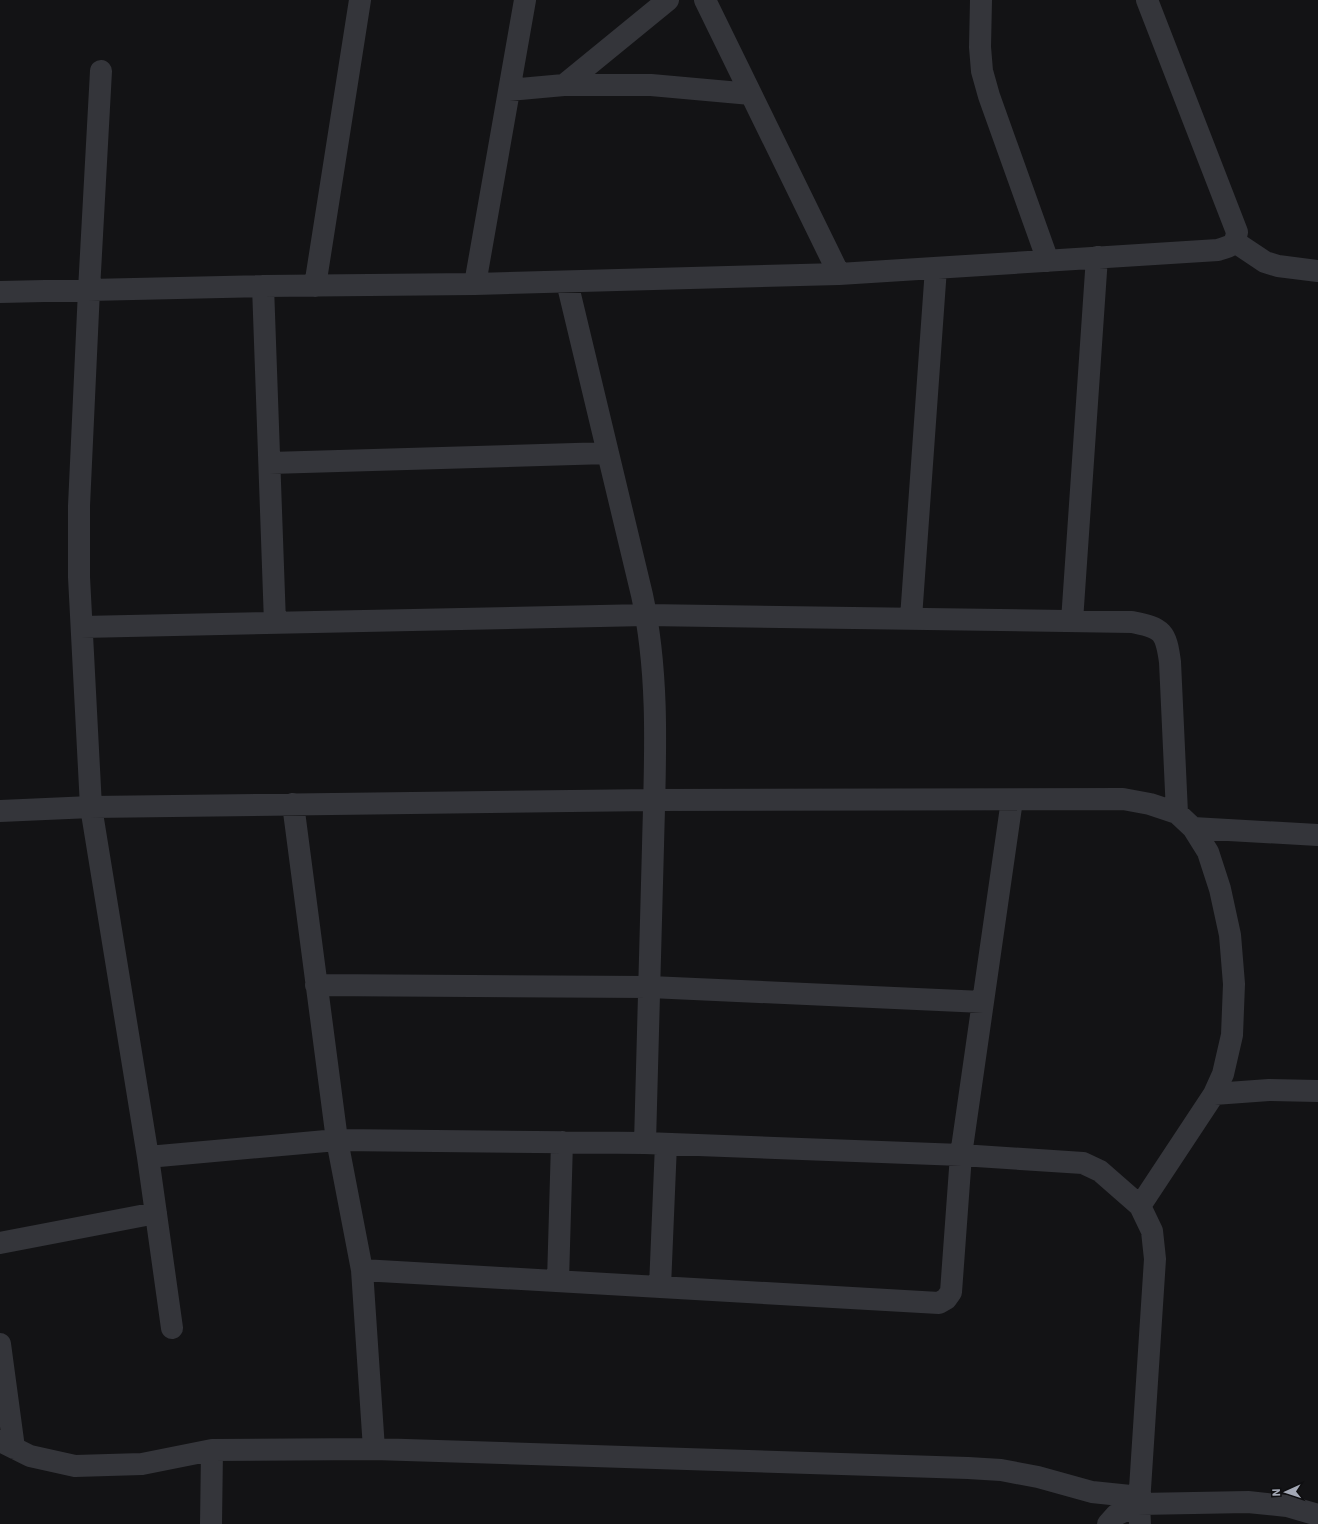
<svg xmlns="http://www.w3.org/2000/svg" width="1318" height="1524" font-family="'IBM Plex Sans',sans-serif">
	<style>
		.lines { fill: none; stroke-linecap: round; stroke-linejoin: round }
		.minor { stroke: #34353a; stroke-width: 22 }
	</style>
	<rect width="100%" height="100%" fill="#131315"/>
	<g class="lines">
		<path class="minor" d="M705 0 839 274
			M981 0 980 47 982 71 989 96 1048 261
			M101 71 89 290 79 506V577L91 807 148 1157 172 1328
			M564 85 668 0
			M509 90 564 85H651L751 94
			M1235 242 1265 262 1278 266 1318 271
			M567 282 642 595C660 678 655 762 653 846 650 945 648 1044 645 1143
			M475 284 525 0
			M263 286 275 623
			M315 286 360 0
			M0 292 263 286 475 284 839 274 1218 250C1231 246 1235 246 1237 232L1147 0
			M270 463 608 453
			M911 618 936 268
			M1072 621 1097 257
			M82 627 646 615 1132 622C1163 628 1166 632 1170 662L1177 813
			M293 804 337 1140 362 1270 374 1449
			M0 811 91 807 654 800 1123 799 1150 804 1177 813 1193 828 1208 852 1220 889 1230 935 1234 984 1232 1035 1223 1074 1214 1094 1140 1206
			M1193 828 1318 835
			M316 985 650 987 983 1002
			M1214 1094 1269 1090 1318 1091
			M148 1157 337 1140 645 1143 961 1155 1083 1163 1100 1171 1140 1206 1152 1231 1155 1259 1139 1504 1140 1524
			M0 1243 156 1213
			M362 1270 939 1303 946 1299 951 1292 961 1155 1012 800
			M558 1281 562 1142
			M660 1287 666 1144
			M0 1344 14 1448
			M0 1441 30 1456 75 1466 142 1464 212 1450 374 1449 968 1468 1001 1470 1038 1477 1092 1492 1140 1497
			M211 1524 212 1450
			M1108 1524 1116 1515 1139 1504 1248 1502 1287 1506 1318 1515"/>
	</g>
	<g transform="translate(1286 1492) rotate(267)" stroke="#0e0e10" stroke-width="3" paint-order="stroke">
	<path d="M0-3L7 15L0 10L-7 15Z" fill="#a4a9b6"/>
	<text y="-6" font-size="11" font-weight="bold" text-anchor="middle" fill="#a4a9b6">N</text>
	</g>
</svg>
